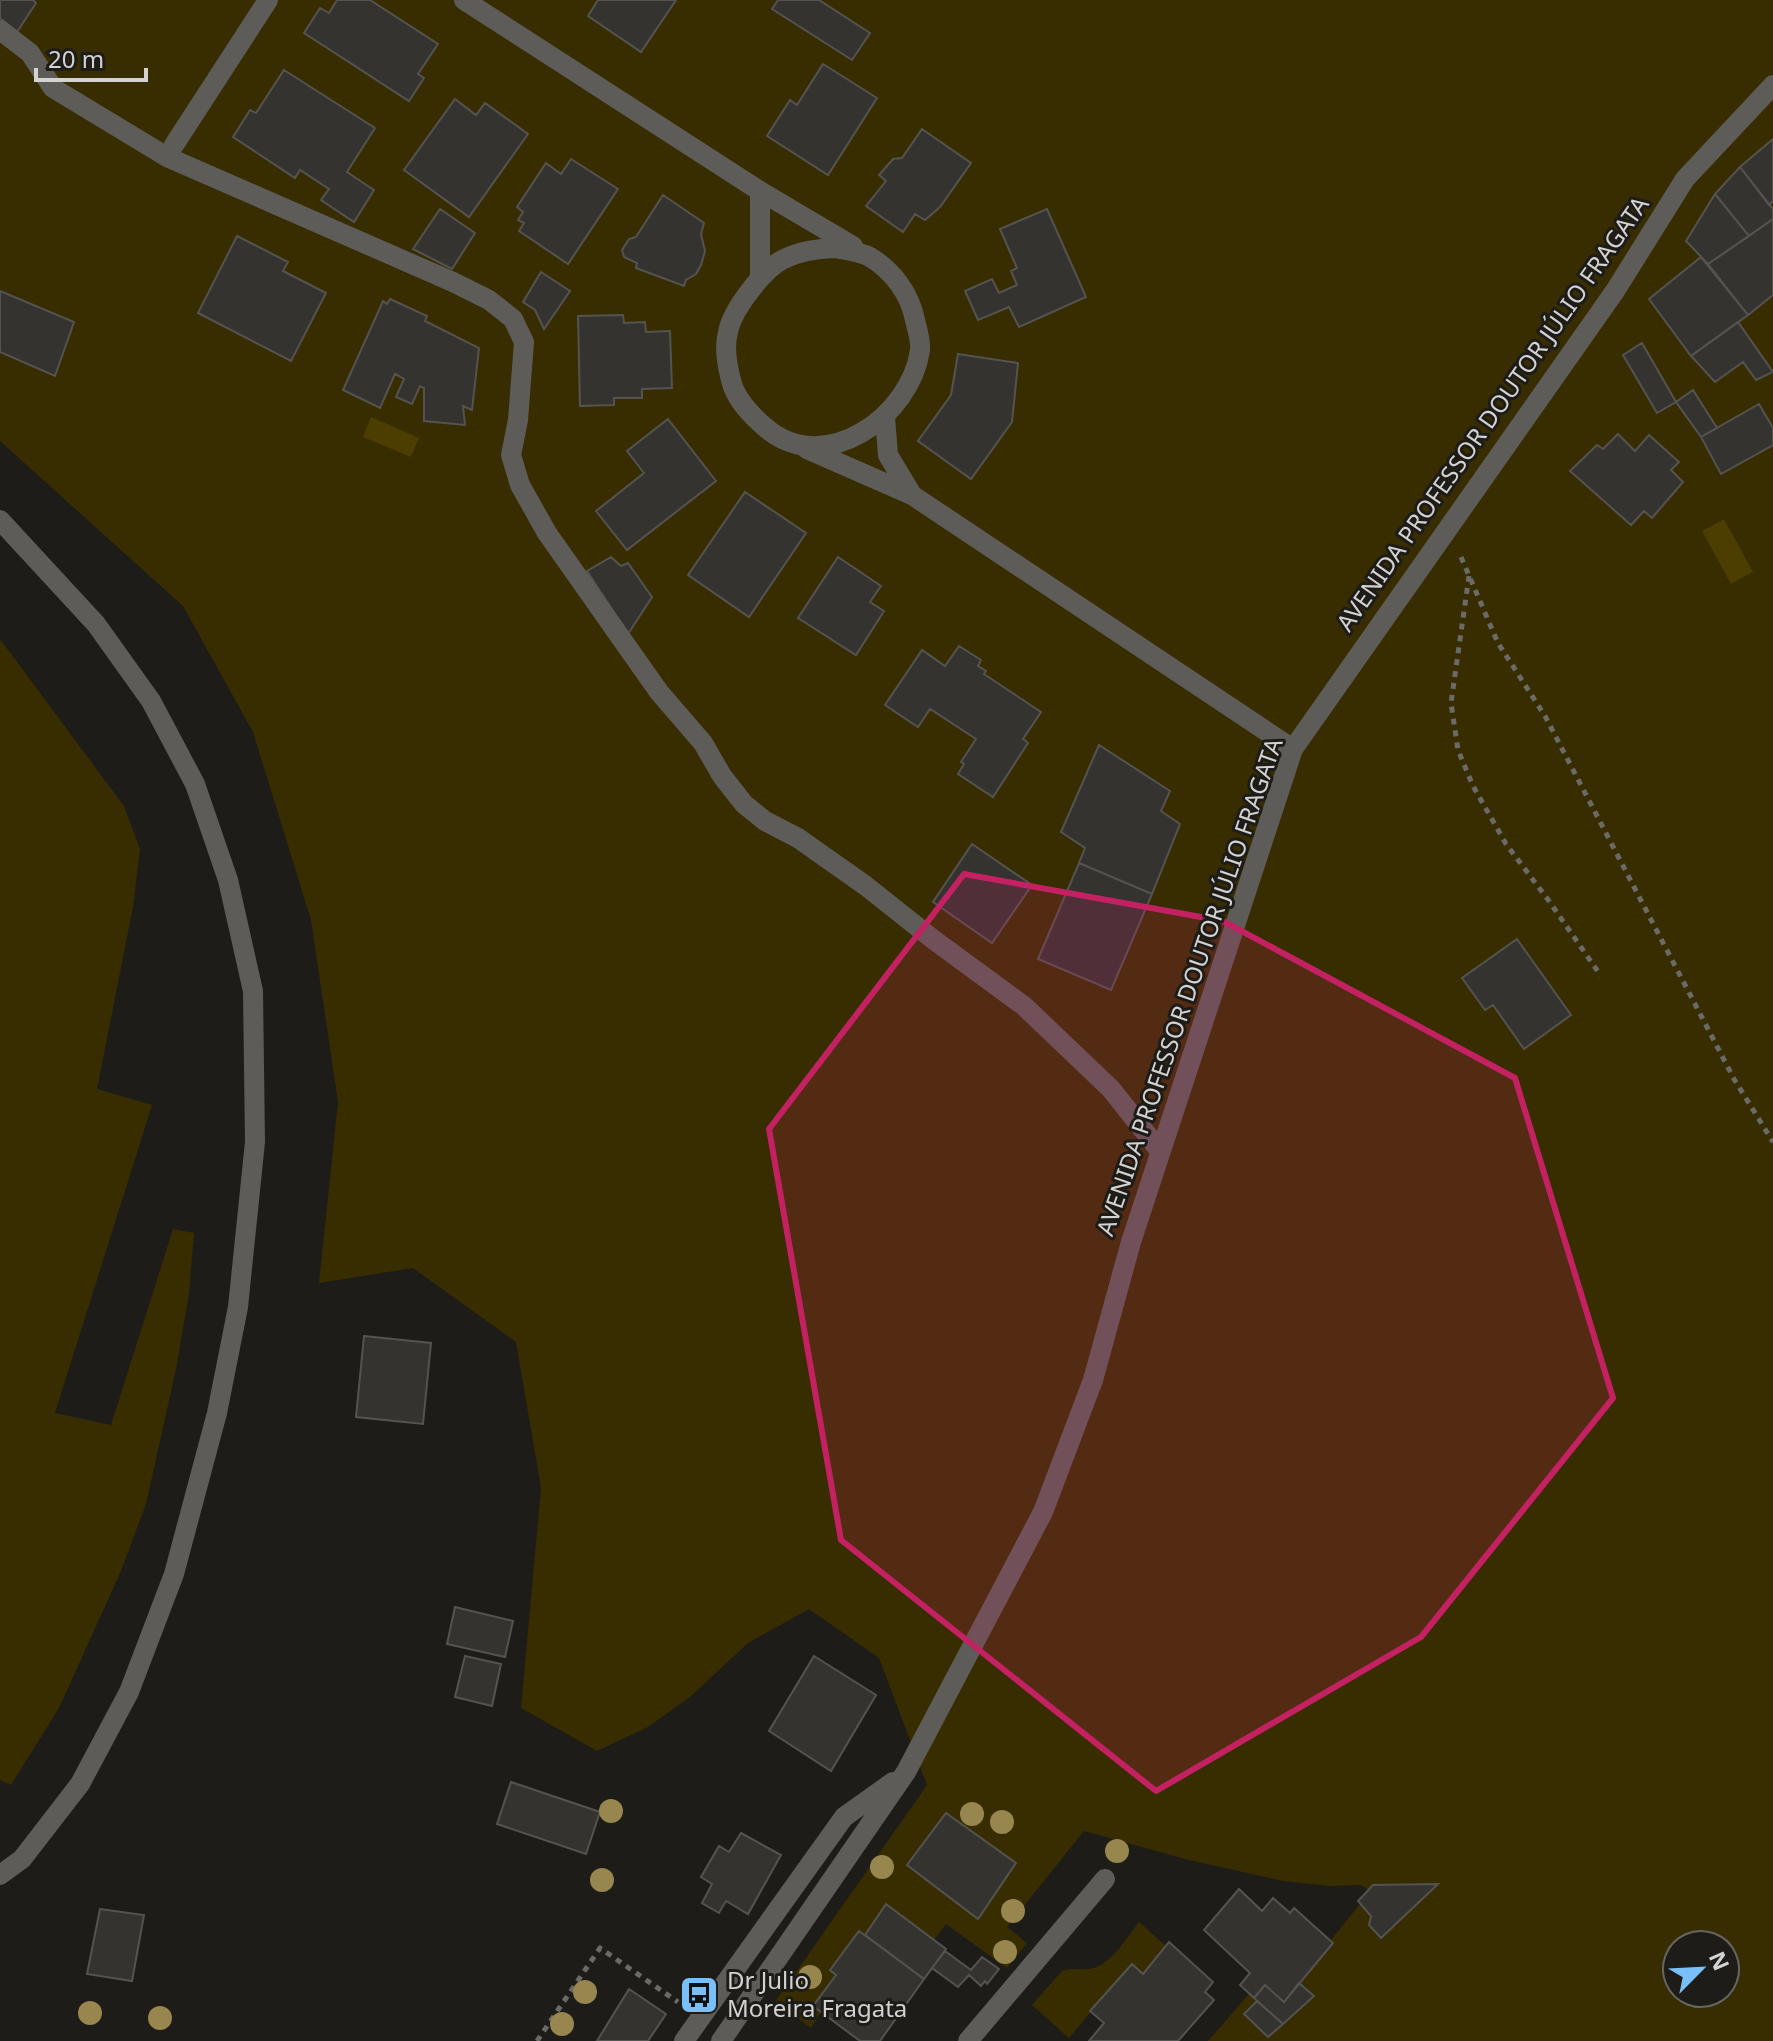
<svg xmlns="http://www.w3.org/2000/svg" width="1773" height="2041" font-family="'Noto Sans',sans-serif">
	<style>
		.green { fill: #382d00; fill-rule: evenodd }
		.water { fill: #4c3d00 }
		.building { fill: #343330; stroke: #545350; stroke-width: 2 }
		.lines { fill: none; stroke-linecap: round; stroke-linejoin: round }
		.path { stroke: #6b6a67; stroke-width: 5; stroke-dasharray: 6 6; stroke-linecap: butt }
		.minor { stroke: #5d5c58; stroke-width: 20 }
		.tree { fill: #97874e }
		.marked { fill: #c32161; fill-opacity: 0.2; stroke: #c32161; stroke-width: 6; stroke-linejoin: round }
		.labels { text-anchor: middle; stroke-width: 6; stroke-linejoin: round; paint-order: stroke }
		.street-label { font-size: 24px; fill: #d4d3d1; stroke: #1d1c19 }
		.poi-label { font-size: 24px; fill: #d4d3d1; stroke: #1d1c19; text-anchor: start }
	</style>
	<rect width="100%" height="100%" fill="#1d1c19"/>
	<path class="green" d="M0 0H1773V2041H1208L1249 1994 1257 2001 1244 2015 1268 2037 1313 1997 1299 1983 1333 1944 1330 1941 1360 1904 1371 1916 1369 1925 1381 1938 1377 1896 1361 1885 1330 1886 1283 1881 1189 1860 1084 1831 1007 1927 1027 1943 1007 1968 946 1924 934 1940 886 1904 865 1935 859 1931 830 1970 836 1975 813 2006 821 2012 811 2028 775 2002 927 1785 879 1658 809 1609 748 1643 690 1697 648 1727 597 1751 521 1708 541 1488 516 1342 413 1268 319 1283 338 1102 311 920 253 732 183 606 0 441ZM1677 1945H1725V1993H1677Z
		M0 639 124 806 140 849 133 907 97 1089 152 1105 55 1413 111 1425 173 1229 194 1233 189 1294 176 1369 146 1504 121 1571 59 1708 11 1785 0 1780Z
		M1139 1922 1166 1946 1143 1974 1131 1964 1069 2038 1032 2005 1062 1971C1072 1967 1083 1971 1094 1968 1113 1962 1127 1937 1139 1922Z"/>
	<path class="water" d="M371 417 419 438 411 457 363 437Z
		M1724 519 1753 572 1731 584 1702 531Z"/>
	<path class="building" d="M0 0H33L36 3 17 32 0 18Z
		M337 0H370L438 44 418 74 424 78 409 101 304 33 320 8 329 13Z
		M598 0H676L641 52 588 16Z
		M778 0H819L870 33 852 60 772 9Z
		M823 64 877 98 828 175 767 136 790 100 797 105Z
		M284 70 375 128 347 172 374 190 354 222 321 200 329 189 300 170 295 178 233 137 250 110 256 113Z
		M455 99 476 115 485 103 528 134 469 217 404 170Z
		M922 129 971 163 940 207 925 220 915 214 903 232 866 206 886 181 879 175 893 159 902 158Z
		M1773 139V201L1769 205 1740 167Z
		M571 159 618 189 568 264 519 231 524 223 518 220 523 212 517 207 546 163 561 174Z
		M1740 167 1773 209V219L1749 236 1715 194Z
		M1715 194 1749 236 1708 264 1686 241Z
		M663 195 704 223 701 234 705 251 701 265 696 274 686 280 684 286 636 268 637 263 624 257 622 250 629 239 636 237Z
		M440 209 475 233 452 269 413 249Z
		M1047 209 1086 297 1019 327 1009 307 978 320 965 291 992 279 999 293 1017 285 1011 271 1017 268 1000 229Z
		M1773 219V295L1748 315 1708 264Z
		M237 236 288 262 283 271 326 293 291 361 198 313Z
		M1701 257 1748 315 1691 356 1649 299Z
		M541 272 570 291 544 329 535 310 523 302Z
		M0 291 74 322 55 376 0 352Z
		M390 299 427 316 425 321 479 348 472 410 463 406 465 425 424 421V388L420 386 412 404 396 397 404 379 395 374 380 408 343 390 383 301 387 304Z
		M623 315 624 323 645 322 646 332 670 331 672 388 642 389V398H614V405L580 406 578 316Z
		M1738 322 1773 372 1756 380 1743 362 1715 382 1691 356Z
		M1642 343 1676 402 1657 413 1623 355Z
		M958 354 1018 363 1012 422 971 479 918 441 951 395Z
		M1693 390 1717 428 1701 437 1676 402Z
		M1759 404 1773 428V445L1721 474 1701 437Z
		M668 419 716 481 627 550 596 511 644 473 627 451Z
		M1618 434 1635 451 1649 435 1679 462 1671 470 1683 482 1652 518 1644 511 1631 525 1570 471 1597 445 1603 449Z
		M745 492 806 533 749 617 688 575Z
		M611 557 621 566 628 563 652 597 628 634 587 571Z
		M838 557 881 586 870 602 884 611 856 655 798 618Z
		M959 646 981 660 978 666 986 671 984 674 1041 712 1023 739 1028 743 993 797 958 774 964 764 961 762 976 739 930 709 918 727 885 705 922 650 945 666Z
		M1099 745 1170 791 1161 811 1180 824 1152 894 1079 863 1085 848 1061 832Z
		M972 844 1032 885 992 943 933 902Z
		M1079 863 1152 894 1111 990 1038 959Z
		M1517 939 1571 1015 1524 1049 1493 1005 1485 1010 1462 978Z
		M364 1336 431 1343 423 1424 356 1417Z
		M455 1607 513 1621 505 1657 447 1644Z
		M465 1656 501 1664 492 1706 455 1697Z
		M814 1656 876 1695 831 1771 769 1731Z
		M511 1782 600 1812 586 1854 497 1824Z
		M946 1813 1016 1863 978 1919 907 1865Z
		M741 1833 781 1855 748 1914 726 1901 719 1913 702 1903 712 1884 701 1877 719 1846 729 1852Z
		M1438 1884 1381 1938 1369 1925 1371 1916 1358 1901 1373 1885Z
		M1239 1889 1262 1911 1273 1898 1290 1913 1294 1908 1333 1943 1284 2002 1265 1985 1254 1998 1240 1985 1250 1973 1204 1930Z
		M886 1904 946 1949 924 1979 865 1935Z
		M100 1909 144 1915 132 1981 87 1974Z
		M859 1931 924 1979 880 2041H860L813 2006 836 1975 830 1970Z
		M1169 1942 1213 1982 1205 1992 1214 2000 1178 2041H1089L1104 2023 1090 2011 1132 1964 1143 1974Z
		M945 1951 971 1970 982 1957 999 1969 987 1984 985 1981 981 1986 969 1975 958 1987 932 1968Z
		M1299 1983 1314 1996 1283 2024 1254 1998 1265 1985 1284 2002Z
		M629 1989 666 2014 648 2041H597Z
		M1257 2001 1283 2024 1268 2037 1244 2014Z"/>
	<g class="lines">
		<path class="path" d="M1461 557 1498 643 1545 716 1734 1079 1773 1142
			M1469 576 1451 703 1458 750 1473 786 1506 844 1549 901 1601 976
			M537 2041 600 1948 678 2002"/>
		<path class="minor" d="M464 0 760 191 853 246
			M0 30 30 53 53 88 167 157 453 282 489 300 513 319 524 342 518 420 511 455 520 485 547 533 659 692 703 743 722 776 744 804 765 821 798 838 866 886 934 940 1024 1006 1111 1089 1160 1151
			M174 145 268 0
			M760 191V278
			M835 248C846 250 861 252 870 257 893 271 910 294 915 320 917 329 921 340 920 350 911 416 825 478 766 428 751 415 735 399 731 380 727 365 724 347 728 332 732 310 763 270 782 260 799 251 816 249 835 248Z
			M885 417 888 455 912 495
			M807 449 912 495 1293 749
			M0 520 96 624 151 701 195 784 228 880 253 991 255 1142 238 1307 217 1413 174 1574 129 1692 80 1784 22 1859 0 1875
			M684 2041 844 1817 893 1782
			M721 2041 906 1772 1043 1512 1093 1380 1131 1242 1293 749 1615 291 1685 179 1773 85
			M968 2041 1105 1879"/>
	</g>
	<g class="tree">
		<circle cx="611" cy="1811" r="12"/>
		<circle cx="972" cy="1814" r="12"/>
		<circle cx="1002" cy="1822" r="12"/>
		<circle cx="1117" cy="1851" r="12"/>
		<circle cx="882" cy="1867" r="12"/>
		<circle cx="602" cy="1880" r="12"/>
		<circle cx="1013" cy="1911" r="12"/>
		<circle cx="1005" cy="1952" r="12"/>
		<circle cx="810" cy="1977" r="12"/>
		<circle cx="585" cy="1992" r="12"/>
		<circle cx="90" cy="2013" r="12"/>
		<circle cx="160" cy="2018" r="12"/>
		<circle cx="562" cy="2024" r="12"/>
	</g>
	<path class="marked" d="M964 874 1223 921 1515 1078 1613 1398 1421 1637 1156 1791 841 1540 769 1129Z"/>
	<defs>
		<symbol id="bus-square" viewBox="-11 -11 22 22"><rect x="-9" y="-9" width="18" height="18" rx="4" fill="#79bff8" stroke="#1d1c19"/><path d="M-5-6H5V4H4V6H2V4H-2V6H-4V4H-5ZM-3.5-4V0h7V-4ZM-3.5 1.2v1.5H-2V1.2ZM2 1.2v1.5H3.5V1.2Z" fill="#111"/></symbol>
	</defs>
	<g fill-rule="evenodd">
		<use href="#bus-square" x="677" y="1973" width="44" height="44"/>
	</g>
	<g class="labels">
		<g class="street-label">
			<text transform="translate(1493 414) rotate(-55)" y="8">AVENIDA PROFESSOR DOUTOR JÚLIO FRAGATA</text>
			<text transform="translate(1190 987) rotate(-71)" y="8">AVENIDA PROFESSOR DOUTOR JÚLIO FRAGATA</text>
		</g>
		<g class="poi-label">
			<text x="727" y="1989">Dr Julio<tspan x="727" dy="28">Moreira Fragata</tspan></text>
		</g>
	</g>
	<g transform="translate(1701 1969) rotate(66)"><circle r="38" fill="#1d1c19" stroke="#666563" stroke-width="2"/>
	<path d="M0-6L14 30L0 20L-14 30Z" fill="#79bff8"/>
	<text y="-12" font-size="22" font-weight="bold" text-anchor="middle" fill="#d4d3d1">N</text>
	</g>
	<path d="M36 68v12h110v-12" fill="none" stroke="#d4d3d1" stroke-width="4"/>
	<text x="48" y="68" font-size="24" fill="#d4d3d1" stroke="#1d1c19" stroke-width="6" paint-order="stroke">20 m</text>
</svg>
